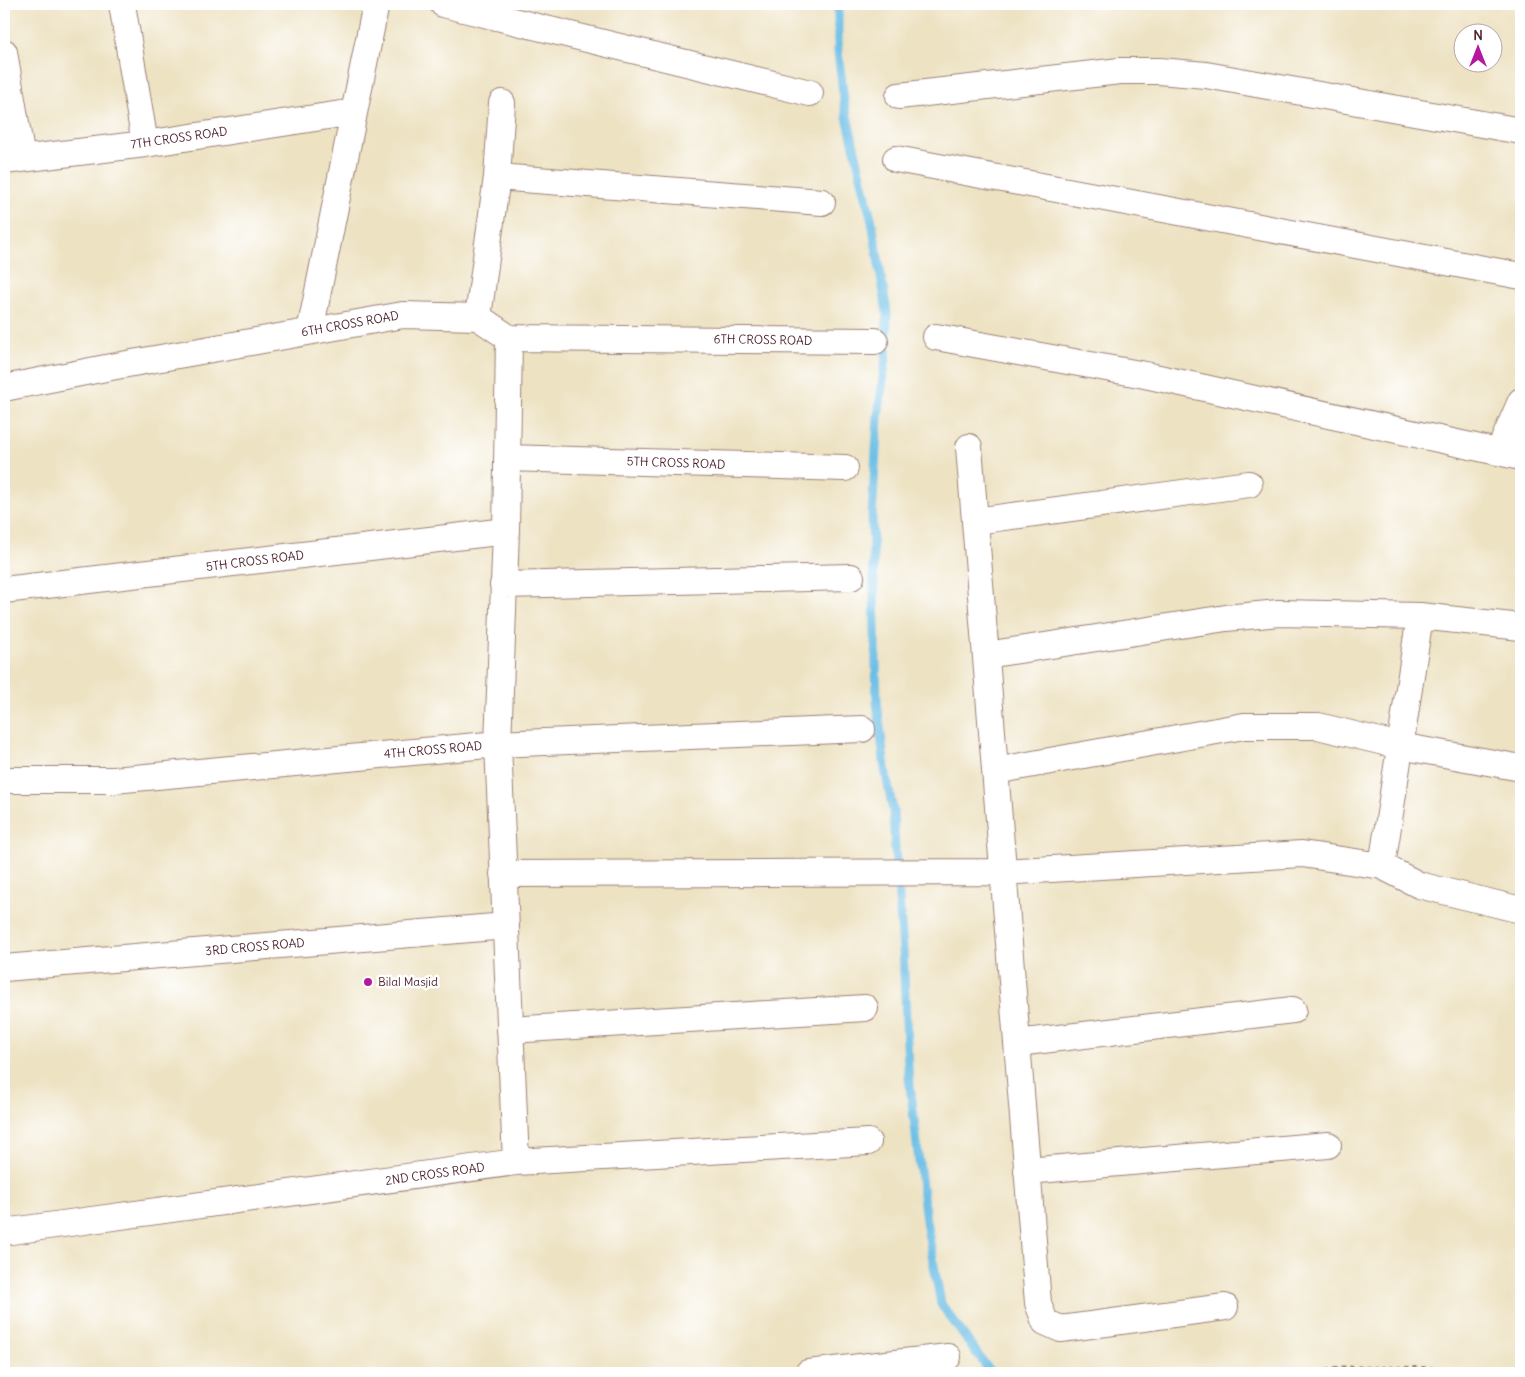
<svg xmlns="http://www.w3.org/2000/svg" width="1525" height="1377" font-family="Delius,sans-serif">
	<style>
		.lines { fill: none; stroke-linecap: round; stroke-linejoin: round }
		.stream { stroke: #69bde5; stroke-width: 9 }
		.minor-casing { stroke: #9c8076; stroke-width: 28 }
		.path { stroke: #9c8076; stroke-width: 3; stroke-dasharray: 4 4; stroke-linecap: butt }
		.minor { stroke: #fff; stroke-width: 26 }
		.poi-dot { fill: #b5179e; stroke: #fff; stroke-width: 2 }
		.labels { text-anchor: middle; stroke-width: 5; stroke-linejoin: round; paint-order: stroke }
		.street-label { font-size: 12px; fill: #4a1f2b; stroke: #fff }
		.poi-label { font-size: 12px; fill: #4a1f2b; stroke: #fff; text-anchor: start }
	</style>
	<rect width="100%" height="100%" fill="#fff"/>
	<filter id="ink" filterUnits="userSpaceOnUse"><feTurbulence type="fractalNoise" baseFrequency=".02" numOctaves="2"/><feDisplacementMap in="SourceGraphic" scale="10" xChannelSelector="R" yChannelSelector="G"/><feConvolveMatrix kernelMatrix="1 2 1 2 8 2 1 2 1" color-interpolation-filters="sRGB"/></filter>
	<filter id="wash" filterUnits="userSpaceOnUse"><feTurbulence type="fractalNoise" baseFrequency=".0096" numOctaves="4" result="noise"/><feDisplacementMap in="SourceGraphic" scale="20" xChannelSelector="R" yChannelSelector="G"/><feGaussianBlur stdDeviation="1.12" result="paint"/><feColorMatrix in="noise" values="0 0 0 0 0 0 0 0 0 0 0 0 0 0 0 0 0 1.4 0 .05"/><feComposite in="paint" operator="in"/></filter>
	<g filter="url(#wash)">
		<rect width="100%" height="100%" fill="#ede2c2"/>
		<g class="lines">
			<path class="stream" d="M838 4V52L845 108 872 222 887 312 886 356 878 417 872 516 877 702 885 769 893 811 896 865
				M898 885 903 950 908 1068 926 1221 941 1304 991 1373"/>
		</g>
	</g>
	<g filter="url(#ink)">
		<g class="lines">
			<defs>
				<path id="minor" d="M122 4 145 144
					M443 4 810 93
					M4 52 22 159
					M899 96 1120 71H1159L1206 75 1521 131
					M502 103 497 177 822 202
					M896 159 1521 276
					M4 161 145 144 354 112
					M478 317 497 177
					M310 331 376 4
					M936 337 1145 375 1521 457
					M509 338 506 531 498 744 516 1162
					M4 388 116 366 403 315 478 317 509 338 875 341
					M969 447 1038 1303 1045 1322 1061 1329 1225 1307
					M1499 452 1521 401
					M507 458 845 468
					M975 521 1249 484
					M503 585 851 577
					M4 590 506 531
					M986 655 1226 618 1279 613 1420 616 1521 627
					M995 771 1244 726H1318L1400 746 1521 768
					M4 780H114L498 744 862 729
					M1382 866 1420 616
					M503 874 1003 872 1302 854 1382 866 1419 885 1521 910
					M4 968 506 926
					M510 1030 865 1008
					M1017 1043 1293 1010
					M1027 1171 1328 1145
					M4 1232 516 1162 868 1142
					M808 1373 948 1357"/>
			</defs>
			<use href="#minor" class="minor-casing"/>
			<path class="path" d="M1310 1373 1341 1367 1521 1368"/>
			<use href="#minor" class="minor"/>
		</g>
	</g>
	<circle class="poi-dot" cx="368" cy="982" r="5"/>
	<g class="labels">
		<g class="street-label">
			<text transform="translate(179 138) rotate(-8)" y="4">7TH CROSS ROAD</text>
			<text transform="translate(350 324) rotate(-10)" y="4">6TH CROSS ROAD</text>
			<text transform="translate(763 340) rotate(1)" y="4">6TH CROSS ROAD</text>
			<text transform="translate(676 463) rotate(2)" y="4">5TH CROSS ROAD</text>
			<text transform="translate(255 561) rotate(-7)" y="4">5TH CROSS ROAD</text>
			<text transform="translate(433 750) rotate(-5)" y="4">4TH CROSS ROAD</text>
			<text transform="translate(255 947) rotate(-5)" y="4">3RD CROSS ROAD</text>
			<text transform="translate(435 1174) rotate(-8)" y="4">2ND CROSS ROAD</text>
		</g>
		<g class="poi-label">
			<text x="378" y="986">Bilal Masjid</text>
		</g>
	</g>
	<rect width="1525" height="1377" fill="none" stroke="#fff" stroke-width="20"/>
	<g transform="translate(1478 48)"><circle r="24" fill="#ffffff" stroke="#b7a5aa"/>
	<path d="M0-4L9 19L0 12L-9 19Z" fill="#b5179e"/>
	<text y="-8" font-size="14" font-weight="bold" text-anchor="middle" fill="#4a1f2b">N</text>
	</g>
</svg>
